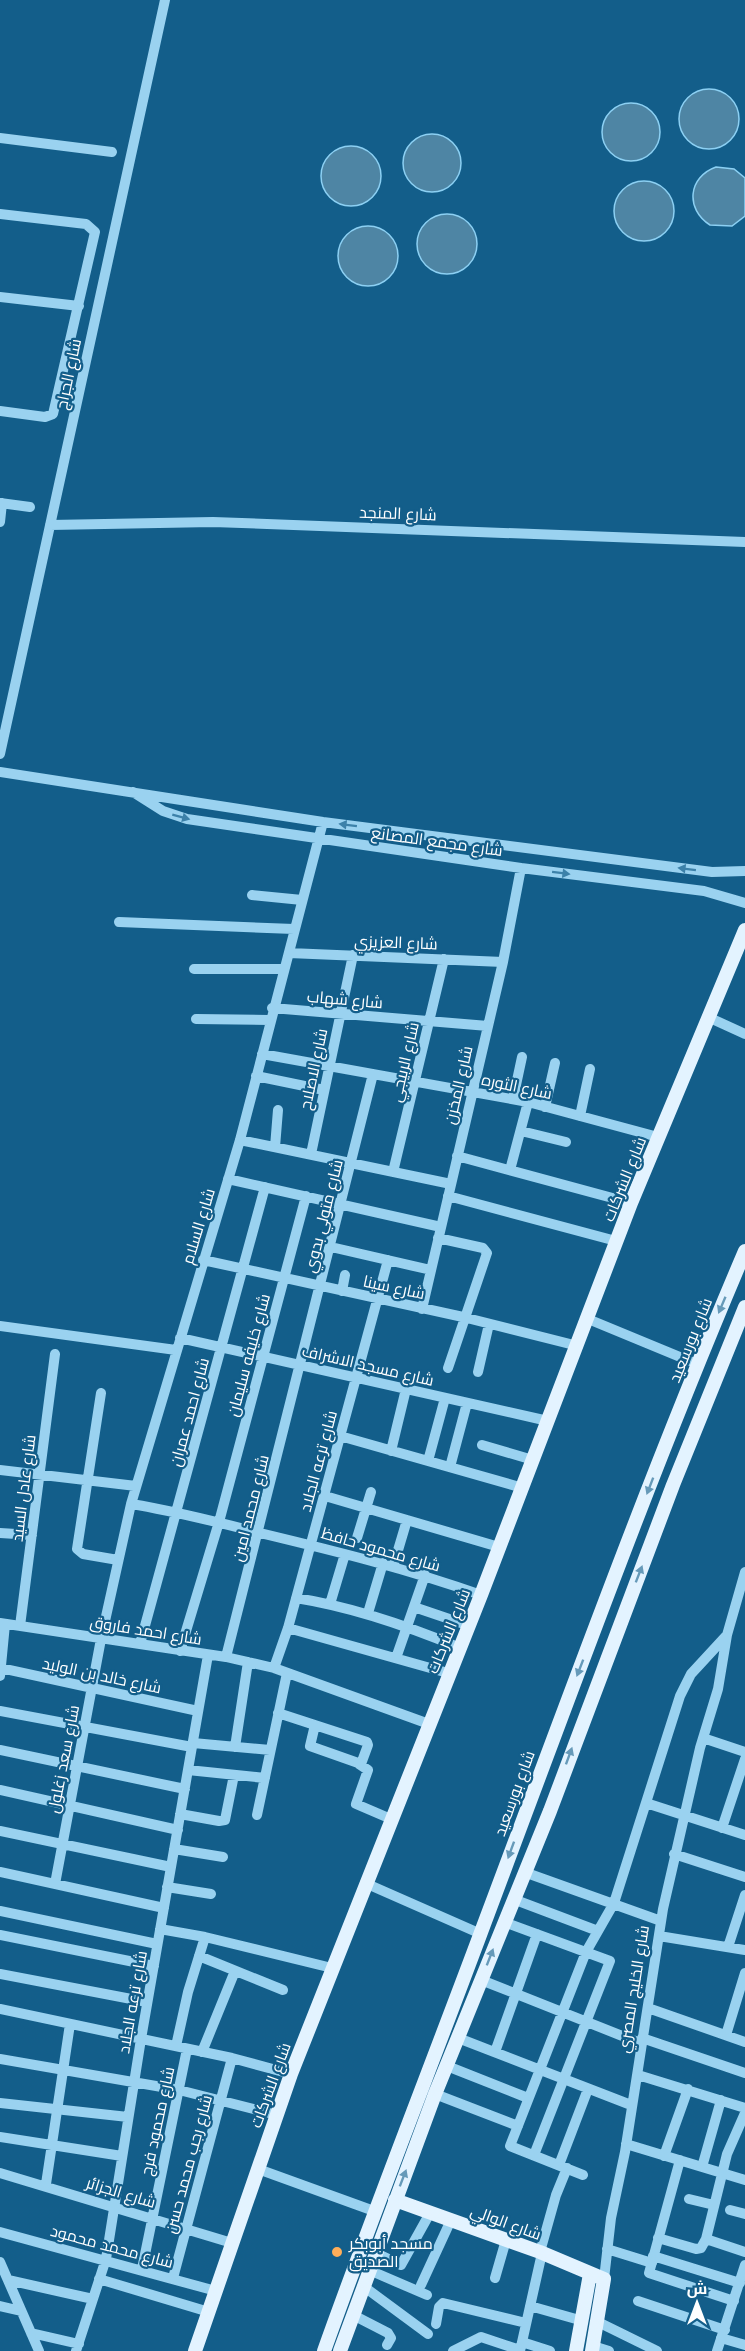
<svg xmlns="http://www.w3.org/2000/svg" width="745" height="2351" font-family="Montserrat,Cairo,sans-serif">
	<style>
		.water { fill: #4e85a4; stroke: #8cd0f3; stroke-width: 1.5 }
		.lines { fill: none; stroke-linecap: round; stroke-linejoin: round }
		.minor { stroke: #9ad2f0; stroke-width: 10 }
		.major { stroke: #e3f3ff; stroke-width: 14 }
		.oneway { fill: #3c81a9 }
		.oneway2 { fill: #669ab9 }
		.poi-dot { fill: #ffae59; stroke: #135e8a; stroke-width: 2 }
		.labels { text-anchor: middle; stroke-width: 4.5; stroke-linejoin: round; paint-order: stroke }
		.street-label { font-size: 16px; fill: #fff; stroke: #135e8a }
		.poi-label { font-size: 16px; fill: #fff; stroke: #135e8a; text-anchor: start }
	</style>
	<rect width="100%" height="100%" fill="#135e8a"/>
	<path class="water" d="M679 119a30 30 0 1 1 60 0a30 30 0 1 1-60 0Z
		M602 132a29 29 0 1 1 58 0a29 29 0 1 1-58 0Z
		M403 163a29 29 0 1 1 58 0a29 29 0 1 1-58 0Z
		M321 176a30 30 0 1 1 60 0a30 30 0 1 1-60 0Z
		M716 167 734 169 745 178V216L732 226 710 225C685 209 688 177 716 167Z
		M614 211a30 30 0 1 1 60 0a30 30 0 1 1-60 0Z
		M417 244a30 30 0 1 1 60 0a30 30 0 1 1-60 0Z
		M338 256a30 30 0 1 1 60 0a30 30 0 1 1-60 0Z"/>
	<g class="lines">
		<path class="minor" d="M0 138 112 152
			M0 214 86 224 95 232 53 414 45 417 0 411
			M0 297 79 306
			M0 503 30 507
			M0 522 2 503
			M50 525 213 522 745 542
			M0 754 165 0
			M0 772 323 822 712 872 745 871
			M133 792 163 811 187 819 521 868 704 891 745 903
			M252 895 302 900
			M119 922 294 929
			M289 953 503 962
			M194 969H283
			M272 1008 488 1026
			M710 1018 745 1034
			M196 1019 269 1020
			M262 1054 528 1102 658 1137
			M256 1076 324 1090
			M513 1099 522 1057
			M545 1107 555 1063
			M580 1116 590 1069
			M521 1131 566 1142
			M240 1140 451 1184
			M275 1147 278 1110
			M311 1154 353 955
			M457 1156 631 1203
			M510 1170 528 1102
			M393 1172 444 959
			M228 1179 441 1227
			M448 1196 616 1241
			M438 1238 483 1248 487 1253 448 1368
			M331 1247 431 1270
			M203 1260 463 1317 578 1346
			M342 1291 345 1275
			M422 1309 503 962 521 868
			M588 1319 697 1364
			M0 1326 176 1350
			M180 1338 548 1421
			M478 1372 489 1324
			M101 1393 77 1549 83 1554 118 1560
			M340 1436 523 1488
			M482 1445 533 1460
			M391 1451 406 1389
			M428 1461 445 1398
			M450 1467 467 1403
			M0 1470 136 1486
			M325 1496 499 1547
			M131 1504C175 1511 217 1522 260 1533 335 1551 408 1569 481 1595
			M0 1533 32 1535
			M357 1538 371 1492
			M393 1567 407 1520
			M296 1598C353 1607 405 1625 458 1647
			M330 1604 345 1554
			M414 1607 467 1625
			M368 1613 383 1563
			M0 1623 226 1657 274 1668 429 1724
			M20 1626 55 1354
			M288 1628 448 1673
			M140 1644 265 1187
			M180 1651 219 1522 306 1196
			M226 1657 373 1074
			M396 1658 425 1575
			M0 1668 198 1711
			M274 1668 288 1628 388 1260
			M0 1676 5 1624
			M0 1711 192 1747
			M278 1713 367 1742 368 1745 361 1764 310 1746 315 1725
			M703 1738 745 1752
			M193 1743 270 1750
			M235 1747 248 1662
			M0 1750 185 1789
			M359 1764 368 1770 356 1804 391 1819
			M188 1770 265 1778
			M0 1790 178 1830
			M646 1803 745 1835
			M180 1814 219 1821 225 1820 234 1775
			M257 1815 287 1673
			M722 1828 745 1759
			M0 1831 171 1867
			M174 1849 223 1857
			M674 1854 745 1877
			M0 1872 164 1908
			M524 1872 661 1921
			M365 1883 481 1934
			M55 1884 101 1639 131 1504 240 1140 323 822
			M167 1887 211 1894
			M513 1899 598 1931
			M0 1911 157 1944
			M504 1922 610 1961 534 2155
			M160 1929 205 1937 332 1968
			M0 1935 154 1966
			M659 1936 745 1950
			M728 1947 745 1895
			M199 1956 283 1990
			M0 1974 147 2002
			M481 1980 640 2043
			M648 2008 745 2042
			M0 2009 232 2058 291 2074
			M726 2035 745 1973
			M458 2038 631 2105
			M642 2038 745 2073
			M176 2046 188 1992 205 1937
			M202 2052 235 1971
			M495 2052 537 1934
			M0 2059 179 2090 277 2115
			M447 2066 528 2098
			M638 2075 745 2108
			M435 2094 518 2126
			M0 2103 128 2117
			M0 2137 122 2156
			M626 2144 745 2180
			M664 2156 688 2089
			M680 2160 649 2273 734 2301
			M559 2165 588 2089
			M702 2167 721 2100
			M258 2169 374 2211
			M0 2173 232 2243
			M583 2175 510 2146 586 1952 614 1903 680 1696 691 1674 727 1635
			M46 2184 70 2024
			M689 2199 714 2205
			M730 2210 745 2214
			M0 2232 216 2291
			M658 2238 696 2249 701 2248 706 2239 727 2154 745 2113
			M706 2239 745 2252
			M607 2249 652 2263
			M540 2252 556 2195 567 2168
			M376 2253 401 2265 430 2213
			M653 2256 740 2283
			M0 2262 39 2351
			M142 2269 187 2049
			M369 2270 427 2295
			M173 2278 232 2058
			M495 2278 506 2240
			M99 2279 209 2312
			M604 2279 611 2218 625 2152 663 1909 700 1748 718 1689 727 1635 745 1572
			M8 2280 93 2299
			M421 2285 451 2220
			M363 2286 428 2334
			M638 2301 725 2330
			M0 2306 21 2311
			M530 2306 583 2321
			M353 2315 388 2333 391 2338 387 2345
			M598 2322 657 2351
			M436 2324 439 2307 443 2303 526 2323
			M31 2333 79 2344
			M721 2338 745 2345
			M522 2342 550 2351
			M593 2346 609 2351
			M76 2351 106 2259 141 2039 208 1655
			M453 2351 481 2337 520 2350
			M520 2351 542 2253
			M717 2351 745 2265"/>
		<path class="major" d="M395 2200 540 2252 604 2279 592 2351
			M195 2351 291 2074 481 1595 631 1203 745 930
			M324 2351C374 2211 428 2074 480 1935 566 1706 649 1476 745 1251
			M340 2351 435 2094 550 1811 673 1485 745 1307
			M576 2351 590 2274"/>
	</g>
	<defs><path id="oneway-solid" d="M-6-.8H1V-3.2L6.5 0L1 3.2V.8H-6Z" transform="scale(1.5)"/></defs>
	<g class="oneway">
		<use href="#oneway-solid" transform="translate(181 817) rotate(15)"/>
		<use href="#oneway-solid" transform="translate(348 825) rotate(-173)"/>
		<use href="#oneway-solid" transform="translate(687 869) rotate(-173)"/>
		<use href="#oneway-solid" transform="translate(561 873) rotate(7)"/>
	</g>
	<g class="oneway2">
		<use href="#oneway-solid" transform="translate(722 1305) rotate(113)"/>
		<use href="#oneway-solid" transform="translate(650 1486) rotate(111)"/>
		<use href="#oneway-solid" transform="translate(639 1574) rotate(-69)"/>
		<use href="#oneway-solid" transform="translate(580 1668) rotate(111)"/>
		<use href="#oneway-solid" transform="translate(569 1756) rotate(-70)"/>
		<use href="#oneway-solid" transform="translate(511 1850) rotate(110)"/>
		<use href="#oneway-solid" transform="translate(490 1957) rotate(-69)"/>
		<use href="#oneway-solid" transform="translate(403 2178) rotate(-69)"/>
	</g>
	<circle class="poi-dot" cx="337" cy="2252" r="6"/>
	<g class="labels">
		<g class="street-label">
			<text transform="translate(68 374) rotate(-78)" y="6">شارع الجراج</text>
			<text transform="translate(398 513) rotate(2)" y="6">شارع المنجد</text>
			<text transform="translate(437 841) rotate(8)" y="6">شارع مجمع المصانع</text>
			<text transform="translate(396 942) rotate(2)" y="6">شارع العزيزي</text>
			<text transform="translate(345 999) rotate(5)" y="6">شارع شهاب</text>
			<text transform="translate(404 1062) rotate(-77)" y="6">شارع الربيجي</text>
			<text transform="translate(313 1069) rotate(-78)" y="6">شارع الاصلاح</text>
			<text transform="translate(458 1085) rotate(-77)" y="6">شارع المخزن</text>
			<text transform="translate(517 1086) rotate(12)" y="6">شارع الثوره</text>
			<text transform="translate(624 1179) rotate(-68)" y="6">شارع الشركات</text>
			<text transform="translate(323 1216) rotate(-76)" y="6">شارع متولي بدوي</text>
			<text transform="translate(198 1226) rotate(-73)" y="6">شارع السلام</text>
			<text transform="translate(394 1287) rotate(12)" y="6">شارع سينا</text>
			<text transform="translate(690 1340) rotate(-68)" y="6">شارع بورسعيد</text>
			<text transform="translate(248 1355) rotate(-75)" y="6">شارع خليفه سليمان</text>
			<text transform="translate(368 1365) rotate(13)" y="6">شارع مسجد الاشراف</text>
			<text transform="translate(189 1412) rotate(-75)" y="6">شارع احمد عمران</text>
			<text transform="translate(318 1461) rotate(-75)" y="6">شارع ترعه الجلاد</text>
			<text transform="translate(23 1488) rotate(-83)" y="6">شارع عادل السيد</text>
			<text transform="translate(250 1508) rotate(-76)" y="6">شارع محمد امين</text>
			<text transform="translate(381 1549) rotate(16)" y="6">شارع محمود حافظ</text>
			<text transform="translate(146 1630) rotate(9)" y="6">شارع احمد فاروق</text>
			<text transform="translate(448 1631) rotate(-68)" y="6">شارع الشركات</text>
			<text transform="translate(102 1675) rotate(12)" y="6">شارع خالد بن الوليد</text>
			<text transform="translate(63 1759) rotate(-79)" y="6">شارع سعد زغلول</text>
			<text transform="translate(514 1793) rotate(-70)" y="6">شارع بورسعيد</text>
			<text transform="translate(633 1989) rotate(-81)" y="6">شارع الخليج المصري</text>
			<text transform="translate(132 2002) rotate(-80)" y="6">شارع ترعه الجلاد</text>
			<text transform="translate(270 2085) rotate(-70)" y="6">شارع الشركات</text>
			<text transform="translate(157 2121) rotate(-78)" y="6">شارع محمود فرج</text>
			<text transform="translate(188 2164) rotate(-75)" y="6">شارع رجب محمد حسن</text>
			<text transform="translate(121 2192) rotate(17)" y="6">شارع الجزائر</text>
			<text transform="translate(506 2222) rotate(20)" y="6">شارع الوالي</text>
			<text transform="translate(112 2246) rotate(15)" y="6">شارع محمد محمود</text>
		</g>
		<g class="poi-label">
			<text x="349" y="2249">مسجد أبوبكر<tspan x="349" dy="18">الصديق</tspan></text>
		</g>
	</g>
	<g transform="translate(697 2303)" stroke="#135e8a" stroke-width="4.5" paint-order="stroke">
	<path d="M0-4.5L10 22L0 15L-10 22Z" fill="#ffffff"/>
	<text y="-9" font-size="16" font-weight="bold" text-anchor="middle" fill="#ffffff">ش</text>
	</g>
</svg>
